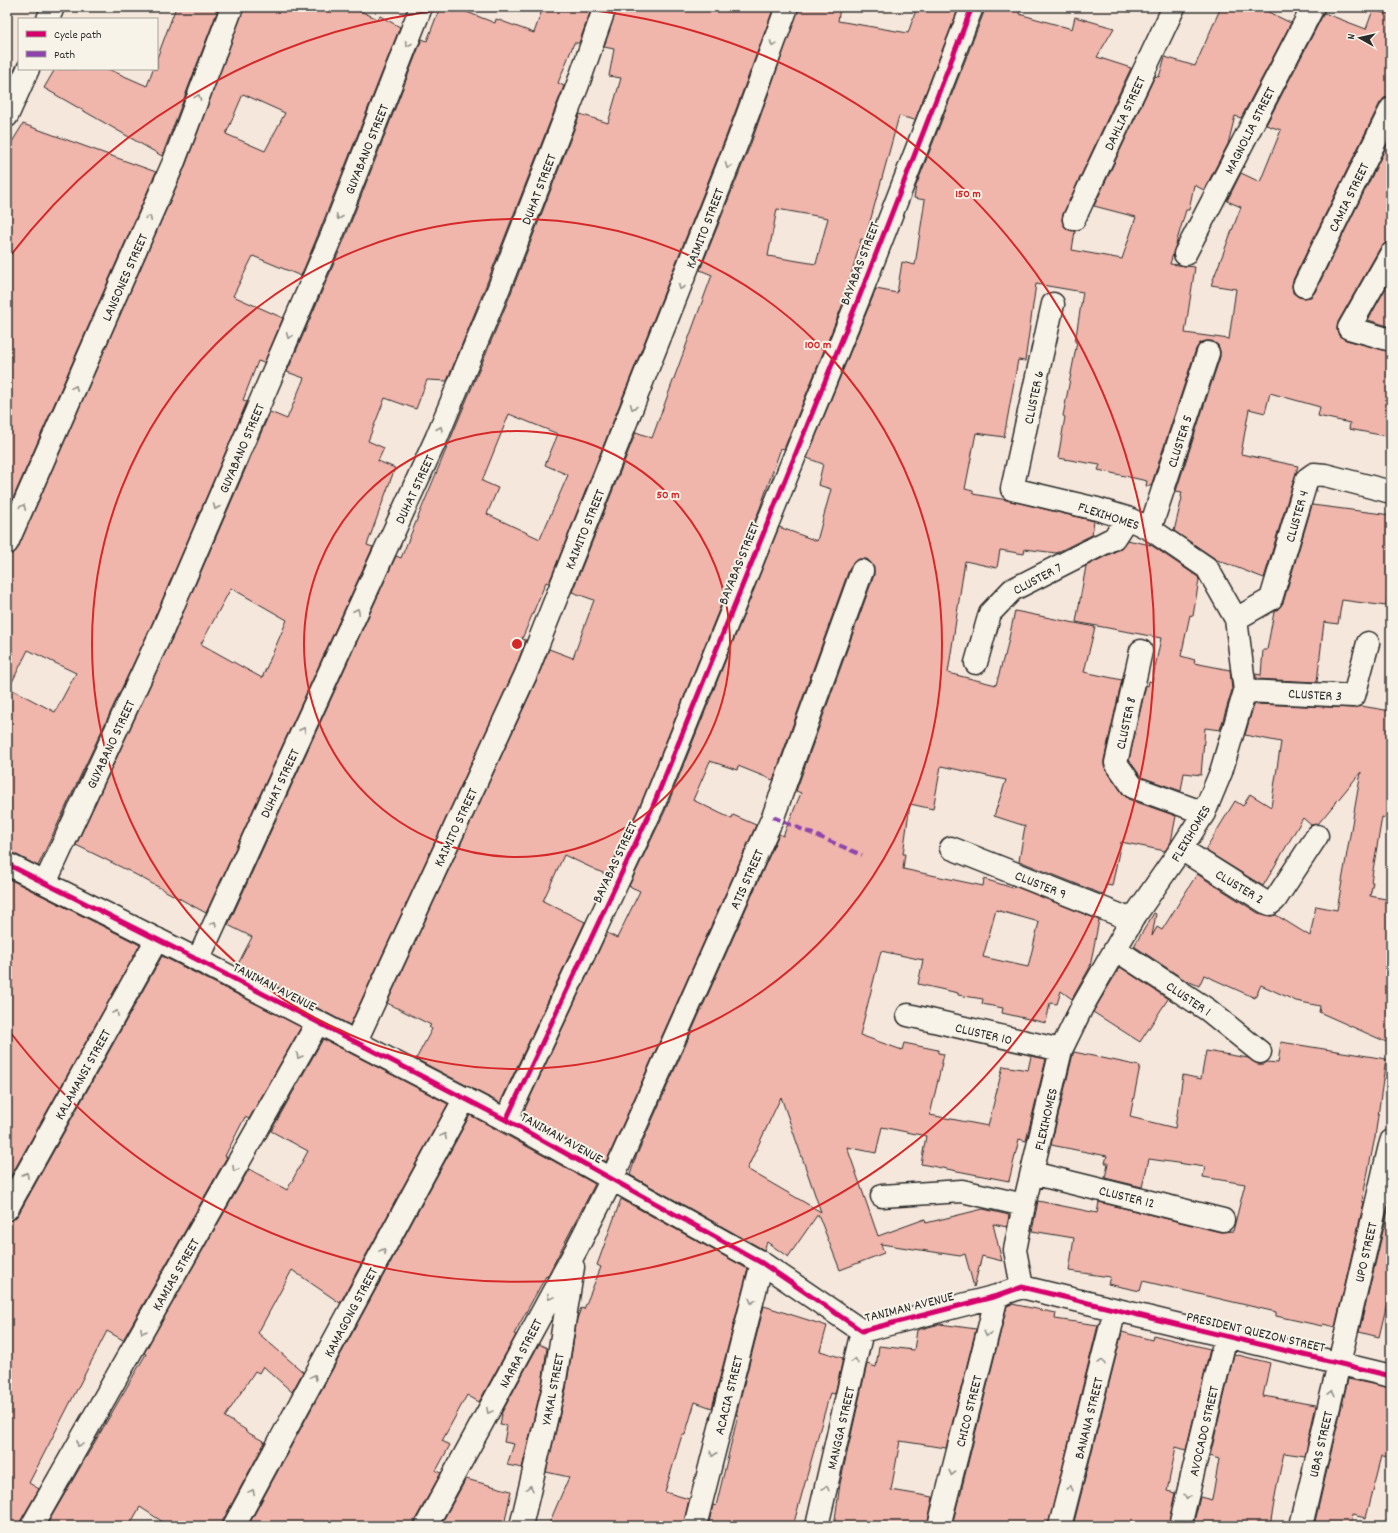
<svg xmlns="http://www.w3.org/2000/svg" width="1398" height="1533" font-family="Dekko,sans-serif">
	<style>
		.building { fill: #f0b5ab; stroke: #2b2b2b; fill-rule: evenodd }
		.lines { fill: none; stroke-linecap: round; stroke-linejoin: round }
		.minor-casing { stroke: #2b2b2b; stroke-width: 25 }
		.minor { stroke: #f7f3e8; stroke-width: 22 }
		.quiet { stroke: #8e44ad; stroke-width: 4; stroke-dasharray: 8 4; stroke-linecap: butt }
		.cycleway-casing { stroke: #f7f3e8; stroke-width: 8 }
		.cycleway { stroke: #d6006c; stroke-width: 5 }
		.oneway { stroke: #918f8a }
		.ring { fill: none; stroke: #d62828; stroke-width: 2 }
		.labels { text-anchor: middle; stroke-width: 4; stroke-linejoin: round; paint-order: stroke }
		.street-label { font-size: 14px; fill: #2b2b2b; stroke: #f7f3e8 }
		.centre { fill: #d62828; stroke: #f7f3e8; stroke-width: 2 }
		.ring-label { font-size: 12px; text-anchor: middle; font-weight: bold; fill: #d62828; stroke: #f7f3e8; stroke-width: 4; stroke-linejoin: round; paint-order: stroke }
	</style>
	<rect width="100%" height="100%" fill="#f6e7dc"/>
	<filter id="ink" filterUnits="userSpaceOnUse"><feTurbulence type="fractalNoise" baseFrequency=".025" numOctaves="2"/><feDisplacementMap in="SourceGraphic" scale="8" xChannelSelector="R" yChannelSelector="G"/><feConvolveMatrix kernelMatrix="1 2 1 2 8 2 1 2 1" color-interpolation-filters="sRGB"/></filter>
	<g filter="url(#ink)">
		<path class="building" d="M176 7H219L162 156 44 88 55 69H108L147 86 153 69H157V58Z
			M244 7H351L378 19 380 16 400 27 320 230 301 276 253 256 233 296 283 318 264 363 258 361 243 400 247 402 152 624 38 866 13 853 7 852V555L14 553 18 548 184 169ZM243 94 285 113 265 151 226 134ZM28 650 76 673 55 712 9 688Z
			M440 7H454L495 23 496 19 534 33 543 7H592L579 43H574L558 83 564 86 485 288 447 381 427 380 416 409 385 398 368 441 384 448 378 461 395 468 367 545 373 547 206 913 129 871 76 845 174 634 270 412 287 419 304 378 287 372 344 240 422 39 427 41ZM231 588 287 620 262 678 201 644Z
			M617 7H774L727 134 549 583 546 582 522 639 526 640 515 669 350 1025 237 966 252 937 228 925 396 556 401 558 509 298 580 114 608 123 621 78 609 76 614 49 604 47ZM509 414 558 434 545 465 568 475 540 539 487 514 498 488 482 481Z
			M799 7H840L838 21 908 33 917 7H959L915 120 899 116 865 240 861 239 849 283 851 284 784 449 781 448 760 508 642 801 607 875 564 855 543 901 585 922 500 1103 416 1059 432 1029 429 1027 431 1025 387 1003 537 679 549 649 573 658 594 600 572 592 636 432 652 438 712 275 700 270 751 143ZM777 209 828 218 816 264 768 256Z
			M984 7H1020L1019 14 1072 29 1075 17 1114 28 1097 57 1131 68 1063 214 1062 220 1064 226 1069 230 1075 231 1072 250 1122 259 1136 217 1094 206 1155 76 1159 77 1165 57 1195 66 1221 7H1258L1291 23 1241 118 1235 116 1228 144 1204 190 1194 185 1189 210H1186L1170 264 1195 267 1185 333 1229 339 1236 289 1211 285 1241 207 1227 201 1241 173 1260 182 1281 130 1266 125 1324 13 1366 29 1373 10 1391 15V97L1384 98 1380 103 1293 280 1292 286 1293 293 1299 297 1305 298 1311 297 1315 292 1391 137V242L1385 243 1380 248 1338 322 1337 329 1339 336 1346 340 1391 352V437L1349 429 1350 423 1318 416 1320 407 1270 393 1265 413 1249 409 1241 454 1298 466 1264 578 1217 560 1174 531 1182 498 1181 497 1182 492 1176 491 1220 357V351L1218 345 1212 341H1206L1200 343 1196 349 1151 486H1146L1147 481 1098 470 1100 465 1058 458 1065 417 1063 416 1077 342H1075L1083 292 1036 284 1025 361 1018 360 1004 437 976 433 965 489 973 491V494L1007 500 1094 521 1092 534H1094L1056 553 1025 549 1024 554 1000 550 997 568 965 561 948 673 996 685 1004 656H1005L1015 611 1095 627 1084 672 1122 680 1104 760V766L1123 794 1128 799 1176 816 1171 842 1165 851 1121 842 1112 886 1106 885 1104 895 1019 861 1025 826 994 816 1006 780 941 766 933 809 910 804 903 854H905L903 869 983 886 984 879 1013 888 1014 886 1099 920 1090 967 1072 999 1061 991 1057 1004 1050 1003 1046 1023 1002 1013 1003 1008 982 1004 983 999 958 995V993L918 984 923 960 881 951 860 1035 902 1050 904 1043 938 1050V1053L944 1054 930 1115 988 1126 1003 1066 1028 1070 1031 1056 1046 1059 1026 1141 1019 1139 1009 1181 921 1164 926 1136 882 1127 876 1153 847 1147 878 1236 925 1219 926 1223 983 1209 1009 1215 1007 1227 993 1224 1002 1261 982 1256 974 1287 965 1254 960 1256 881 1244 884 1253 840 1270 818 1214 788 1257 767 1242 764 1250 630 1175 635 1159 779 834 783 836 801 793 796 791 874 575V568L871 563 867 559H859L854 562 850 567 773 780 738 766 737 770 710 761 693 800 732 819 733 815 756 825 606 1162 522 1115 607 933 617 938 640 891 629 886 665 811 779 527 817 541 831 489 818 485 823 464 807 458 876 289 897 293 902 262 915 265 925 200 914 198 916 186 984 12ZM996 910 1039 922 1028 967 983 957ZM781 1097 821 1212 747 1169Z
			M23 124 156 172 7 512V150Z
			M1391 279V327L1368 320Z
			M1312 505 1391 515V572L1386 606 1342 600 1338 624 1324 622 1317 682 1256 679V674L1261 675 1263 650H1267L1274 612 1278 609 1283 603Z
			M1127 540 1151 545 1198 577 1199 580 1193 616 1190 615 1181 656 1195 660 1194 663 1230 670 1232 690 1220 730 1205 728 1201 775 1184 773 1181 791 1141 777 1129 760 1146 685 1148 686 1149 681 1152 682 1161 638 1076 622 1086 566 1120 549Z
			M1254 704 1353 708 1361 706 1391 711V819L1382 817 1371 882H1373L1370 896 1391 900V1044L1319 1012 1320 1006 1296 1001 1261 985 1255 998 1204 975 1199 986 1185 980 1134 946 1154 913 1156 914 1152 936 1157 927 1162 930 1197 874 1258 913 1271 916 1276 915 1310 936 1316 906 1337 910 1361 772 1318 824 1311 825 1303 818 1263 886 1205 850 1235 801 1243 806 1250 794 1271 807 1281 742 1245 735Z
			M7 878 140 945 7 1183Z
			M162 956 301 1027 249 1119 245 1117 225 1156 227 1157 123 1340 107 1331 29 1483 39 1489 21 1520 20 1526H7V1221L13 1220 18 1215Z
			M1120 967 1168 999 1140 1042 1093 1012Z
			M323 1039 448 1104 340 1303 292 1270 258 1333 303 1372 292 1392 263 1366 259 1373 255 1371 225 1417 246 1430 245 1431 265 1442 223 1520 222 1526H169L140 1507 129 1526H46L146 1354 144 1353 249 1169 287 1190 308 1151 271 1131Z
			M1281 1042 1386 1059 1375 1137 1362 1201 1364 1202 1335 1327 1323 1324 1322 1326 1276 1316V1312L1143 1281 1140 1291 1108 1284 1110 1277 1069 1271 1074 1238 1032 1231 1038 1201 1097 1213 1099 1202 1220 1232 1233 1231 1245 1184 1203 1177 1205 1167 1149 1159 1142 1187 1105 1178 1108 1163H1105L1107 1156 1051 1145 1073 1054 1074 1052 1140 1066 1130 1117 1175 1128 1183 1075 1201 1079 1206 1051 1248 1058 1258 1064H1264L1267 1062 1278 1063Z
			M470 1115 595 1184 547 1277 546 1276 514 1334 516 1335 479 1402 467 1395 442 1441 450 1445 436 1471 441 1473 415 1520 414 1526H248Z
			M621 1199 748 1269 712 1408 695 1402 685 1435H682L665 1492 689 1499 683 1526H548L569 1477 546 1472 566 1389 577 1319 581 1308 584 1309 601 1267 597 1265Z
			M1389 1206 1391 1207V1300L1388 1299 1379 1337 1359 1332Z
			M1012 1304 1056 1313 1055 1319 1098 1325 1048 1526H1023L1001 1522 1000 1526H952L958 1501 959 1502 962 1487 1007 1306Z
			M764 1306 827 1326 820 1351 843 1358 835 1394 830 1393 793 1526H777L764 1522V1526H708L713 1505 716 1506 738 1415H736Z
			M940 1324 976 1329 946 1448 900 1441 891 1490 933 1497 927 1526H834L840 1484 867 1364 876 1367 879 1346 914 1350 917 1330Z
			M1122 1332 1152 1340 1153 1335 1210 1349 1186 1450 1176 1447 1167 1491 1175 1493 1168 1526H1073Z
			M539 1344 547 1348 542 1384 522 1468 507 1465 514 1444 504 1442 507 1426 500 1425 502 1414H501Z
			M1234 1354 1270 1363 1263 1396 1316 1405 1305 1456 1284 1453 1277 1485 1270 1526H1193L1200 1497 1212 1500 1219 1459 1210 1456Z
			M1348 1379 1391 1388V1457L1382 1456 1366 1518 1352 1515 1350 1526H1314Z
			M466 1479 511 1491 504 1526H440Z"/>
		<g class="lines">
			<defs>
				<path id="minor" d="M48 19 53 7
					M7 116 28 69
					M1074 219 1174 7
					M1185 254 1313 7
					M1391 254 1349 328 1391 340
					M1304 286 1391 109
					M1150 529 1208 353
					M7 543 173 164 232 7
					M1236 619 1271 599 1307 479 1314 474 1325 475 1391 492
					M1141 651 1116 763 1133 787 1204 813
					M976 663 990 613 1012 590 1114 538 1127 518
					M1245 691 1354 696 1368 643
					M951 848 1132 920
					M1181 849 1265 902 1270 904 1275 900 1317 836
					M7 864 198 960 506 1120 762 1263 862 1331 997 1296 1022 1287 1391 1376
					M45 883 163 629 332 235 421 7
					M1115 949 1208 1010 1260 1052
					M198 960 436 439 497 293 577 87 605 7
					M908 1015 1061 1050
					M356 1041 526 674 739 138 787 7
					M506 1120 653 806 860 295 972 7
					M1032 1173 1223 1220
					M882 1196 962 1191 1024 1205
					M7 1209 157 939
					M1022 1287 1015 1250 1024 1205 1061 1050 1082 1007 1132 920 1181 849 1204 813 1221 772 1245 691 1236 619 1207 568 1150 529 1127 518 1097 509 1012 489 1053 304
					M32 1526 318 1022
					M234 1526 465 1098
					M426 1526 576 1250 612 1179 773 817 862 571
					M521 1526 554 1386 573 1267
					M695 1526 762 1263
					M817 1526 862 1331
					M939 1526 997 1296
					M1060 1526 1115 1310
					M1180 1526 1226 1336
					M1301 1526 1391 1141"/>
			</defs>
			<use href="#minor" class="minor-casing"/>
			<use href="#minor" class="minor"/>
			<path class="quiet" d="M773 817 862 855"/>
			<defs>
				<path id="cycleway" d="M7 864 198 960 506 1120 762 1263 862 1331 997 1296 1022 1287 1391 1376
					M506 1120 653 806 860 295 972 7"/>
			</defs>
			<use href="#cycleway" class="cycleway-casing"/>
			<use href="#cycleway" class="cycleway"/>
		</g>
		<defs><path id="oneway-chevron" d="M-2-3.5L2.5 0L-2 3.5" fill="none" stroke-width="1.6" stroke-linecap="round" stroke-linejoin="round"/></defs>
		<g class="oneway">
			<use href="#oneway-chevron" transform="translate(408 44) rotate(112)"/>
			<use href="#oneway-chevron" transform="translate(773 44) rotate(110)"/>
			<use href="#oneway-chevron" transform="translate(198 97) rotate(-69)"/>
			<use href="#oneway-chevron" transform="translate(728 166) rotate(111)"/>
			<use href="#oneway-chevron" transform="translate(339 217) rotate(112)"/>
			<use href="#oneway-chevron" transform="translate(149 218) rotate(-66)"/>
			<use href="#oneway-chevron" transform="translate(681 287) rotate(112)"/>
			<use href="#oneway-chevron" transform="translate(289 336) rotate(113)"/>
			<use href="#oneway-chevron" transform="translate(75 388) rotate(-66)"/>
			<use href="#oneway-chevron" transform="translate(633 407) rotate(112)"/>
			<use href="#oneway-chevron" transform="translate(440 429) rotate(-67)"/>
			<use href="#oneway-chevron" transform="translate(23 507) rotate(-66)"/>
			<use href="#oneway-chevron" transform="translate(216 507) rotate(113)"/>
			<use href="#oneway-chevron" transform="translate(357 611) rotate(-65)"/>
			<use href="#oneway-chevron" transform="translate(303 730) rotate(-65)"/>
			<use href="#oneway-chevron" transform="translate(214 924) rotate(-65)"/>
			<use href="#oneway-chevron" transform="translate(116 1013) rotate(-61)"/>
			<use href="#oneway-chevron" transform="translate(299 1056) rotate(120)"/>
			<use href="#oneway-chevron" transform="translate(444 1136) rotate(-62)"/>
			<use href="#oneway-chevron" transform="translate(235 1169) rotate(120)"/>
			<use href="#oneway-chevron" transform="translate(26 1175) rotate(-61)"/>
			<use href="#oneway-chevron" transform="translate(383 1251) rotate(-62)"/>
			<use href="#oneway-chevron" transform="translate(550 1297) rotate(118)"/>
			<use href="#oneway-chevron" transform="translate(752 1301) rotate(104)"/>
			<use href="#oneway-chevron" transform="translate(143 1331) rotate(120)"/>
			<use href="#oneway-chevron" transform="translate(987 1334) rotate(104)"/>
			<use href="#oneway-chevron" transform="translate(855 1361) rotate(-77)"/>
			<use href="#oneway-chevron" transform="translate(1102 1362) rotate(-76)"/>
			<use href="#oneway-chevron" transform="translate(314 1377) rotate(-62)"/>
			<use href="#oneway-chevron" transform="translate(1332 1393) rotate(-77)"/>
			<use href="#oneway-chevron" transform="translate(489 1411) rotate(118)"/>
			<use href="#oneway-chevron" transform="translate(79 1444) rotate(120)"/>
			<use href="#oneway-chevron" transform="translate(713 1454) rotate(104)"/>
			<use href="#oneway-chevron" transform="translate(952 1473) rotate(104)"/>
			<use href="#oneway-chevron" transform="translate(530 1488) rotate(-77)"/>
			<use href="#oneway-chevron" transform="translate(826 1488) rotate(-77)"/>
			<use href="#oneway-chevron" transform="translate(1070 1488) rotate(-76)"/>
			<use href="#oneway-chevron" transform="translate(252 1492) rotate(-62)"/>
			<use href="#oneway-chevron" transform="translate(1187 1497) rotate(103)"/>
		</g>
	</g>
	<g class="ring">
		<circle cx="517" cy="644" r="213"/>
		<circle cx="517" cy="644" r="425"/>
		<path d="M7 260A638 638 0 0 1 478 7M556 7A638 638 0 1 1 7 1028"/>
	</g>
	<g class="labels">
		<g class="street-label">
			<text transform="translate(1124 113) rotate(-65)" y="5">DAHLIA STREET</text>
			<text transform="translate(1249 130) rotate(-63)" y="5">MAGNOLIA STREET</text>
			<text transform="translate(366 149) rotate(-68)" y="5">GUYABANO STREET</text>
			<text transform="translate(538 189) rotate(-69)" y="5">DUHAT STREET</text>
			<text transform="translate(1348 197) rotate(-64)" y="5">CAMIA STREET</text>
			<text transform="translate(704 228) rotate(-69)" y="5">KAIMITO STREET</text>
			<text transform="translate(859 263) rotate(-69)" y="5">BAYABAS STREET</text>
			<text transform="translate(124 277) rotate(-66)" y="5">LANSONES STREET</text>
			<text transform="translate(1033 397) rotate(-78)" y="5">CLUSTER 6</text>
			<text transform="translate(1179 441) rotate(-72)" y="5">CLUSTER 5</text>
			<text transform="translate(241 448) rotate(-67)" y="5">GUYABANO STREET</text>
			<text transform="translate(414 489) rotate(-65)" y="5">DUHAT STREET</text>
			<text transform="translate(1109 515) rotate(18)" y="5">FLEXIHOMES</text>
			<text transform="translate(1296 516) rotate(-74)" y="5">CLUSTER 4</text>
			<text transform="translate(584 529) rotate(-68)" y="5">KAIMITO STREET</text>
			<text transform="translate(738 563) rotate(-68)" y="5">BAYABAS STREET</text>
			<text transform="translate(1037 578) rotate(-28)" y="5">CLUSTER 7</text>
			<text transform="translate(1315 694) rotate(3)" y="5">CLUSTER 3</text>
			<text transform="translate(1125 723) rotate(-78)" y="5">CLUSTER 8</text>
			<text transform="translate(110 744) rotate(-65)" y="5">GUYABANO STREET</text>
			<text transform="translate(279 783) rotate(-65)" y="5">DUHAT STREET</text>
			<text transform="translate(455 827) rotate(-65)" y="5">KAIMITO STREET</text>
			<text transform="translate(1190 833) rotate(-59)" y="5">FLEXIHOMES</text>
			<text transform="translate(614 862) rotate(-65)" y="5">BAYABAS STREET</text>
			<text transform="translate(746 879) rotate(-66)" y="5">ATIS STREET</text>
			<text transform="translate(1041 884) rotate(22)" y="5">CLUSTER 9</text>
			<text transform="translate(1240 886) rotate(31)" y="5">CLUSTER 2</text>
			<text transform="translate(275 986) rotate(27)" y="5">TANIMAN AVENUE</text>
			<text transform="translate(1189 998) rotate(34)" y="5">CLUSTER 1</text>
			<text transform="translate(984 1033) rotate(13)" y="5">CLUSTER 10</text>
			<text transform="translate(82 1074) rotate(-61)" y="5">KALAMANSI STREET</text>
			<text transform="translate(1045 1119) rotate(-77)" y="5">FLEXIHOMES</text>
			<text transform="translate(562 1137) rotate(29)" y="5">TANIMAN AVENUE</text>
			<text transform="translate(1127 1196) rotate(14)" y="5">CLUSTER 12</text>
			<text transform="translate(1365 1252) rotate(-77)" y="5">UPO STREET</text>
			<text transform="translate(175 1274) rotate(-60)" y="5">KAMIAS STREET</text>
			<text transform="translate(909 1306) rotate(-14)" y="5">TANIMAN AVENUE</text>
			<text transform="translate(350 1312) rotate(-62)" y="5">KAMAGONG STREET</text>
			<text transform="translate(1256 1331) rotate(13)" y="5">PRESIDENT QUEZON STREET</text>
			<text transform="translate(520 1353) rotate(-62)" y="5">NARRA STREET</text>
			<text transform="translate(552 1389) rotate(-79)" y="5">YAKAL STREET</text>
			<text transform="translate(728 1395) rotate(-76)" y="5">ACACIA STREET</text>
			<text transform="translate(968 1411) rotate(-76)" y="5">CHICO STREET</text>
			<text transform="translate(1088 1418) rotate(-76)" y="5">BANANA STREET</text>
			<text transform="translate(840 1428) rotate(-77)" y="5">MANGGA STREET</text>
			<text transform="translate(1203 1431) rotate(-77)" y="5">AVOCADO STREET</text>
			<text transform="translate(1320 1444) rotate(-77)" y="5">UBAS STREET</text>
		</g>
	</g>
	<circle cx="517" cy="644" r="6" class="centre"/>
	<g class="ring-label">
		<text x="968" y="197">150 m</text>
		<text x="818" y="348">100 m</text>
		<text x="668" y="498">50 m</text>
	</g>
	<rect width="1398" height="1533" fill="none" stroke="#f7f3e8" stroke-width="24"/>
	<rect x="12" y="12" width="1374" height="1509" fill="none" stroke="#2b2b2b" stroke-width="1.5" filter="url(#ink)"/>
	<rect x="18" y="18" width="140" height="52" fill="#f7f3e8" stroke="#a5a39c"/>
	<rect x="26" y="31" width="20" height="6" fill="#d6006c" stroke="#a5a39c"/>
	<text x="54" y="38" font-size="12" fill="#2b2b2b">Cycle path</text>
	<rect x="26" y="51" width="20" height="6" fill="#8e44ad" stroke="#a5a39c"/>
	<text x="54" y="58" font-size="12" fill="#2b2b2b">Path</text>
	<g transform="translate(1360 38) rotate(278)" stroke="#f7f3e8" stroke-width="3" paint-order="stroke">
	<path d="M0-3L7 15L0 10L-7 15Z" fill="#2b2b2b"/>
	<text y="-6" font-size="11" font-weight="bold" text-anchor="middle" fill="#2b2b2b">N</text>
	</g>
</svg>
